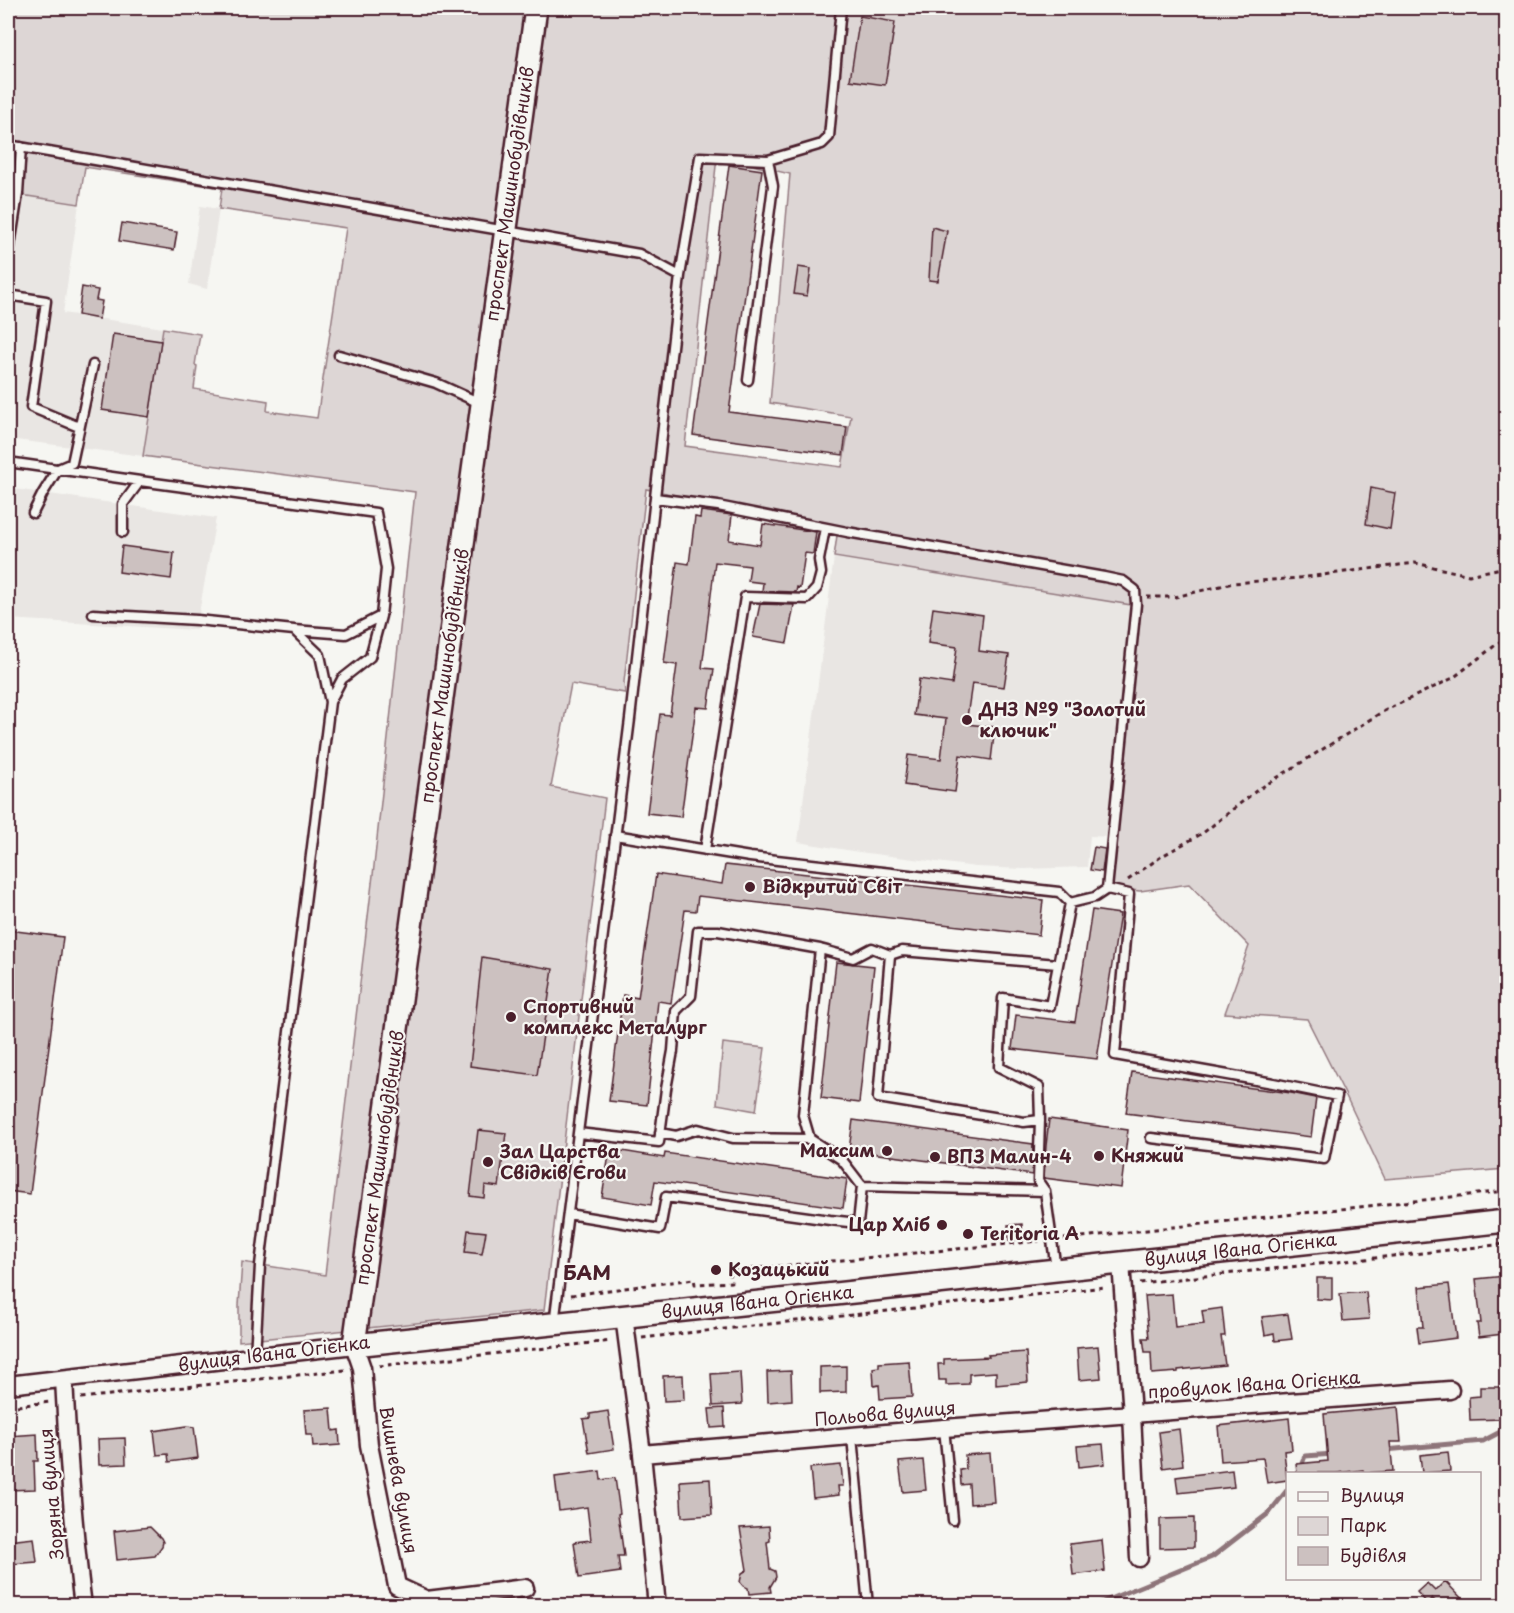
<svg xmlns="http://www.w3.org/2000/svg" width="1514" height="1613" font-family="'Playpen Sans',sans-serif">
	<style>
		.built { fill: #e9e6e3 }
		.green { fill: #ddd6d5; stroke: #947a80; stroke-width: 1.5; fill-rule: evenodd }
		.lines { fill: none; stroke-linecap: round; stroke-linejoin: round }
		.stream { stroke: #8e747a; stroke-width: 5 }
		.building { fill: #ccc1c0; stroke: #4a1f2b; stroke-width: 1.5 }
		.service-casing { stroke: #4a1f2b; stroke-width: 13 }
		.minor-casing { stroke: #4a1f2b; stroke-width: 21 }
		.tertiary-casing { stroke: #4a1f2b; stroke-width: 26 }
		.path { stroke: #4a1f2b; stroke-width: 3; stroke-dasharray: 4.5 4.5; stroke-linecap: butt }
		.service { stroke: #f6f6f2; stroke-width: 8 }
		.minor { stroke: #f6f6f2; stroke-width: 16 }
		.tertiary { stroke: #f6f6f2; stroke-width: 21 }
		.poi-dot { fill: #4a1f2b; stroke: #f6f6f2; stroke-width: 2 }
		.labels { text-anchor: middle; stroke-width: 4.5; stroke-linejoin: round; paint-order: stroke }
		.street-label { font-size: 18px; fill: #4a1f2b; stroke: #f6f6f2 }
		.poi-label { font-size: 18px; font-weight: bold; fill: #4a1f2b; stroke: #f6f6f2; text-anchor: start }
		.neighbourhood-label { font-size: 20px; font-weight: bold; fill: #4a1f2b; stroke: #f6f6f2 }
	</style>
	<rect width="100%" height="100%" fill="#f6f6f2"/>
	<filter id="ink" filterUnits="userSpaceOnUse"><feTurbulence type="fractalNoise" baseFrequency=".0167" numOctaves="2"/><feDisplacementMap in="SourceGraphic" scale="12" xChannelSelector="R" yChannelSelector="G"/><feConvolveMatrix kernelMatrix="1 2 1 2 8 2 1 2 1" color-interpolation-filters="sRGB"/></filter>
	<g filter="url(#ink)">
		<path class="built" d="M8 193 79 204 63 313 163 328 143 456 8 439Z
			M200 206 219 209 207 289 189 284Z
			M8 488 216 518 196 630 8 619Z
			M834 557 1132 605 1111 837 1090 836 1087 867 1024 869 976 867 859 852 798 842Z"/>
		<path class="green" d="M8 8H1506V1169L1385 1179 1346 1096 1307 1019 1225 1013 1249 946 1189 884 1140 891 1110 888 1111 837 1131 605 834 557 838 528 646 489 624 682 625 693 571 684 551 787 605 798 544 1310 239 1341V1305L242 1262 325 1275 373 875 415 492 143 456 163 328 200 334 195 365 197 366 194 389 268 401 267 411 317 418 346 228 219 209 222 188 85 167 79 204 8 193ZM717 157 790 174 770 403 851 416 842 467 685 446Z
			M723 1043 765 1048 756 1111 717 1104Z"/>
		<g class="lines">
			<path class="stream" d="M1385 1450 1483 1441 1506 1429
				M1298 1474 1305 1456 1334 1454
				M1093 1606 1212 1557 1269 1513 1288 1489"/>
		</g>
		<path class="building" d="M860 16 895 22 885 85 850 80Z
			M729 165 762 170 729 412 847 427 843 455 693 435Z
			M122 223 177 232 174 250 119 241Z
			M932 227 947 231 938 281 929 280Z
			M798 267 811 269 807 296 794 294Z
			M82 287 98 290 96 300 102 301 99 319 78 315Z
			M113 334 161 341 149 417 102 410Z
			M1371 488 1395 493 1390 529 1366 524Z
			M701 511 732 515 729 540 760 545 763 524 816 532 813 554 805 553 800 588 797 587 796 592 762 591 763 583 748 581 750 566 715 562 702 668 714 669 708 708 696 707 681 817 647 813 660 714 670 715 677 665 664 663 677 562 689 564 695 517 700 518Z
			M122 546 174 553 171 579 119 572Z
			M760 604 794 605 787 643 753 637Z
			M933 608 983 615 979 651 1009 655 1004 687 972 683 966 724 995 727 991 760 960 755 955 792 904 785 908 755 941 759 946 719 914 715 919 679 952 684 957 647 928 643Z
			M1094 847 1105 849 1102 872 1090 870Z
			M725 865 1043 900 1039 935 698 896 696 911 685 910 671 1003 658 1001 647 1105 609 1101 623 995 638 998 656 874 722 884Z
			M1092 910 1120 914 1097 1059 1012 1049 1016 1015 1075 1022Z
			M8 930 63 937 30 1194 8 1191Z
			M482 957 553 969 537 1075 470 1066Z
			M836 962 874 966 859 1103 821 1098Z
			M1132 1072 1291 1093 1316 1098 1311 1137 1126 1113Z
			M1049 1119 1128 1130 1121 1188 1044 1178 1046 1146Z
			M853 1120 1033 1144 1032 1175 849 1150Z
			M478 1130 506 1133 499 1187 485 1185 484 1198 470 1196Z
			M610 1149 664 1158 665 1153 847 1179 843 1208 655 1181 651 1205 602 1197Z
			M1022 1224 1023 1239 1009 1240 1008 1225Z
			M468 1230 486 1232 482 1254 465 1252Z
			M1505 1276 1506 1309 1500 1310 1503 1334 1479 1337 1477 1323H1481L1476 1279Z
			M1317 1278H1332V1300L1317 1299Z
			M1449 1284 1456 1338 1419 1343 1417 1327H1423L1419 1287Z
			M1366 1292 1369 1319 1343 1321 1340 1294Z
			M1172 1294 1175 1327 1204 1324 1202 1311 1222 1308 1225 1336H1221L1225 1365 1178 1370V1372L1152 1374 1151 1352H1145L1143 1338H1149L1145 1296Z
			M1288 1314 1292 1339 1275 1341 1274 1333 1265 1335 1262 1317Z
			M1098 1346 1101 1378 1079 1380 1077 1348Z
			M1026 1352 1028 1382 996 1385V1372L969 1374V1384L946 1385V1380H939L938 1364H944V1359L989 1357 988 1355Z
			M909 1361 912 1397 880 1399 879 1385 874 1386 873 1368 879 1367V1363Z
			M846 1366V1392L820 1393V1367Z
			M791 1371 792 1400 768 1402 767 1372Z
			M740 1372 742 1404 713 1406 711 1374Z
			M683 1375 684 1400 664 1401 663 1376Z
			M1480 1387H1502L1503 1419 1470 1420 1469 1397 1480 1396Z
			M1398 1407 1401 1442H1390L1393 1471 1364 1473 1363 1470 1336 1473H1297L1296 1464 1328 1461 1324 1414Z
			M331 1408 333 1431 339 1430 340 1445 313 1447 312 1435H306L304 1410Z
			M724 1408 725 1427 711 1428 709 1409Z
			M608 1411 614 1449 589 1453 583 1419 590 1418V1414Z
			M1289 1418 1292 1450 1284 1451 1287 1480 1267 1483 1263 1458 1221 1461 1218 1426Z
			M187 1426 194 1427 198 1458 169 1462 168 1454 157 1455 154 1431Z
			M1179 1429 1183 1465 1163 1468 1159 1432Z
			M37 1434 38 1461H34L35 1489 8 1490V1473H10L9 1436Z
			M125 1438 126 1464 99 1465 98 1439Z
			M1103 1444 1105 1464 1079 1467 1077 1446Z
			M1448 1452 1450 1471 1422 1473 1420 1455Z
			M990 1453 994 1502 970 1504 969 1484 961 1485 960 1470 966 1469 965 1455Z
			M923 1460 926 1490 903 1492 899 1462Z
			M841 1465 843 1486H838L839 1495 813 1498 810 1468Z
			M1232 1470 1234 1487 1178 1493 1176 1477Z
			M600 1471 601 1480 615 1478 620 1513 618 1514 624 1556H618L620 1572 579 1578 574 1542 591 1540 587 1507 559 1511 555 1477Z
			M710 1479 712 1515 682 1517 680 1481Z
			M1194 1518V1547L1160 1548V1519Z
			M769 1526 770 1541 767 1542 770 1569 775 1571 776 1577 770 1587 771 1592 749 1594 748 1588 743 1586 740 1582 742 1573 747 1570 740 1528Z
			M150 1527 161 1538 163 1542 162 1546 155 1556 117 1560 114 1531Z
			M34 1538 37 1562 11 1564 8 1541Z
			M1102 1540 1105 1571 1073 1575 1070 1544Z
			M1445 1581 1468 1605H1439L1432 1598 1427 1603 1417 1592 1427 1583 1435 1591Z"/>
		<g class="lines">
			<defs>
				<path id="service" d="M8 145 639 254 680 276 700 157 768 160 822 144 829 137 841 8
					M8 259 18 194 21 147
					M8 295 46 301 31 407 79 427
					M339 355 436 383 482 404
					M748 380 773 186 768 160
					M8 462 140 481 123 504V532
					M140 481 376 513 386 569 381 616 346 634 294 630
					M655 498 718 506 847 532 1104 577 1123 581 1135 590 1136 604 1107 889
					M33 513 43 493 58 469 72 463 93 365
					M93 614 197 620 294 630 320 655 330 702 260 1265 255 1356
					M330 702 342 679 370 657 381 616
					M615 835 750 857 1059 892 1070 903
					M705 850 745 597 807 599 817 588 821 573 819 560 825 528
					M890 955 902 951 1058 964
					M1040 1120 1039 1087 999 1067 1003 998 1050 1006 1070 903 1095 897 1107 889 1129 894 1115 1055 1273 1083 1337 1096 1324 1159 1151 1138
					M578 1133 659 1142 666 1089 673 1051 676 1011 691 996 698 931H718L820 949
					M660 1133 676 1136 698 1129 733 1138 810 1139
					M1045 1191 862 1186 842 1160 810 1139 803 1115 820 949 853 958 872 948 890 955 878 1098 1024 1122 1040 1120 1038 1181 1045 1191 1056 1269
					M568 1214 660 1229 666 1197 830 1220 858 1223 862 1186
					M554 1324 630 719 680 276
					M944 1428 953 1520
					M852 1437 868 1606"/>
				<path id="minor" d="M624 1316 642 1454 657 1606
					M64 1379C68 1455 73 1530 83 1606
					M8 1385 354 1345 362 1368 369 1445 397 1586 427 1600 525 1588
					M642 1454 944 1428 1132 1414 1121 1263
					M1139 1558 1132 1414 1450 1390"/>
				<g id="tertiary">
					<path id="s1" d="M536 8 354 1345 826 1295 1506 1221"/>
				</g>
			</defs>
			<use href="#service" class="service-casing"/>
			<use href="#minor" class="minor-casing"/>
			<use href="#tertiary" class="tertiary-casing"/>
			<path class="path" d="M1147 597H1175L1233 583 1299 578 1415 563 1469 575 1506 567
				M1128 880 1162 856 1203 833 1256 791 1382 712 1453 678 1506 637
				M1064 1239 1506 1191
				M1140 1283 1506 1244
				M571 1295 694 1279 695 1284 731 1282 729 1271 1039 1241
				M642 1338 1106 1287
				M379 1366 611 1341
				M81 1398 346 1370
				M8 1407 50 1402"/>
			<use href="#service" class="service"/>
			<use href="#minor" class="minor"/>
			<use href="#tertiary" class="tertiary"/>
		</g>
	</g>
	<g class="poi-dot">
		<circle cx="967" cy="720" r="6"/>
		<circle cx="750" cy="887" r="6"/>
		<circle cx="511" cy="1017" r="6"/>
		<circle cx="887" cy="1151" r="6"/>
		<circle cx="1099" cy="1156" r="6"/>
		<circle cx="935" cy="1157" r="6"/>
		<circle cx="488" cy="1162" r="6"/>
		<circle cx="942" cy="1225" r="6"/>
		<circle cx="968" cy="1234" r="6"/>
		<circle cx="716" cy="1270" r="6"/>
	</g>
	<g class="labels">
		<g class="street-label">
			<text transform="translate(510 194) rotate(-82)" y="6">проспект Машинобудівників</text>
			<text transform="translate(445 676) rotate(-82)" y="6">проспект Машинобудівників</text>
			<text transform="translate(380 1158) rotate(-82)" y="6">проспект Машинобудівників</text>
			<text dy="6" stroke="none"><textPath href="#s1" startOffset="2241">вулиця Івана Огієнка</textPath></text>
			<text dy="6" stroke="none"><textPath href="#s1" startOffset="1755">вулиця Івана Огієнка</textPath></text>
			<text transform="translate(274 1354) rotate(-7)" y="6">вулиця Івана Огієнка</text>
			<text transform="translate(1254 1385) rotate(-4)" y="6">провулок Івана Огієнка</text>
			<text transform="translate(885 1414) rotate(-5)" y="6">Польова вулиця</text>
			<text transform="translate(398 1480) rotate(80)" y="6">Вишнева вулиця</text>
			<text transform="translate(52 1494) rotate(-95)" y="6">Зоряна вулиця</text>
		</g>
		<g class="poi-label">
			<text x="979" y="716">ДНЗ №9 "Золотий<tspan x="979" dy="21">ключик"</tspan></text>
			<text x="762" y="893">Відкритий Світ</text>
			<text x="523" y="1013">Спортивний<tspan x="523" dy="21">комплекс Металург</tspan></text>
			<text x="875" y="1157" text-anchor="end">Максим</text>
			<text x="500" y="1158">Зал Царства<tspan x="500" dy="21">Свідків Єгови</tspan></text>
			<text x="1111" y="1162">Княжий</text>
			<text x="947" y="1163">ВПЗ Малин-4</text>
			<text x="930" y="1231" text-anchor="end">Цар Хліб</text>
			<text x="980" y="1240">Teritoria A</text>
			<text x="728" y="1276">Козацький</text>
		</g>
		<g class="neighbourhood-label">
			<text x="587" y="1280">БАМ</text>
		</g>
	</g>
	<rect width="1514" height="1613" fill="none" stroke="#f6f6f2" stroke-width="30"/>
	<rect x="15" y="15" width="1484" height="1583" fill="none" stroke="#4a1f2b" stroke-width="2" filter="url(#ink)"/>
	<rect x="1286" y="1472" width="195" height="108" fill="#f6f6f2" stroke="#b1a0a2" stroke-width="1.5"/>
	<rect x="1298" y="1492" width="30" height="9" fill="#f6f6f2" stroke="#b1a0a2" stroke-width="1.5"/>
	<text x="1340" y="1502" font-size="18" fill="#4a1f2b">Вулиця</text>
	<rect x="1298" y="1517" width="30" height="18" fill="#ddd6d5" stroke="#b1a0a2" stroke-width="1.5"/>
	<text x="1340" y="1532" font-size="18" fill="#4a1f2b">Парк</text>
	<rect x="1298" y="1547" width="30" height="18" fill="#ccc1c0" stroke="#b1a0a2" stroke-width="1.5"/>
	<text x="1340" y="1562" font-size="18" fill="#4a1f2b">Будівля</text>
</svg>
